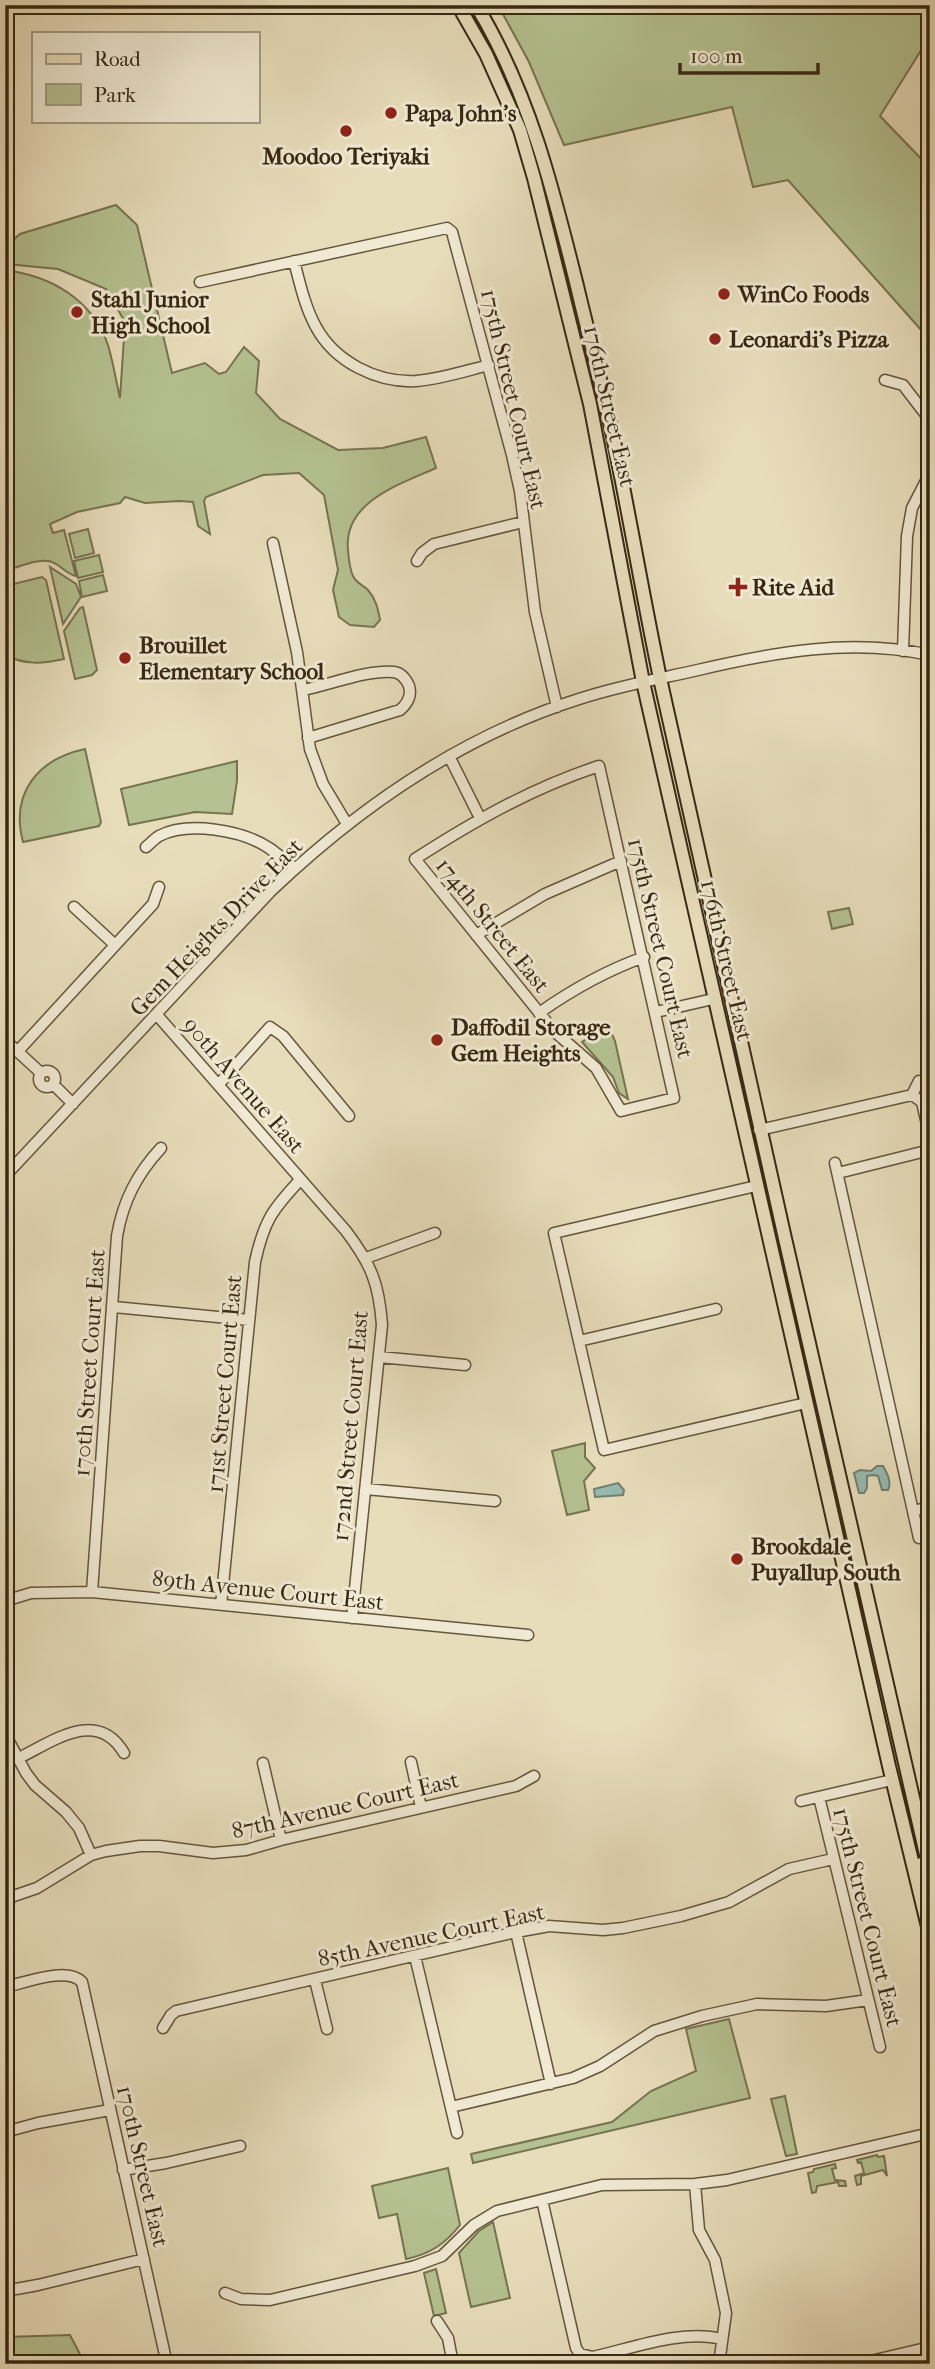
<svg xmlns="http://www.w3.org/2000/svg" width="935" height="2369" font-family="'IM FELL French Canon',serif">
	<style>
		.green { fill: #b5c190; stroke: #767451; stroke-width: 2 }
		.water { fill: #97bbb2; stroke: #718072; stroke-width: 2 }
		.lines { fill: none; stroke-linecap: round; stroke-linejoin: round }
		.minor-casing { stroke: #64553c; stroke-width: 13 }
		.major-casing { stroke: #382812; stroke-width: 16 }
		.minor { stroke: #f0e9d3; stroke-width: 10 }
		.major { stroke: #e8ddbb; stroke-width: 12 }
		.poi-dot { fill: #8f2418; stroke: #f0e9d3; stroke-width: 2.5 }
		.labels { text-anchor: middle; stroke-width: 6; stroke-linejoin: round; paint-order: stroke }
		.poi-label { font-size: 23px; font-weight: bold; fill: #382812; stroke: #f0e9d3; text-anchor: start }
		.street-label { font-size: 23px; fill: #382812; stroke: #f0e9d3 }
	</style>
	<rect width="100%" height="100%" fill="#e8ddbb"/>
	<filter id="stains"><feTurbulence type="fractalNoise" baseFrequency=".00286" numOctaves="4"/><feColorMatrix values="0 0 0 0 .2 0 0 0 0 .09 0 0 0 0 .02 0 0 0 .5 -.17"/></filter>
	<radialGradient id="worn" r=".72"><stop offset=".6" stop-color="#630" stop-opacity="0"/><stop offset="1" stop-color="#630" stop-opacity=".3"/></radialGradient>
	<path class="green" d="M498 5H930V36L880 116 930 168V340L788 180 753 187 732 107 564 145 529 62Z
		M116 205 137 225 172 373 205 363 219 374 226 372 244 347 259 361 256 393 280 419 338 450 383 448 426 437 436 468C400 484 343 502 348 550 349 559 349 567 353 576 356 583 363 585 368 590 376 599 378 609 380 620L374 627 350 625 339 617 333 590 338 570 324 495 299 473 263 475 206 497 204 501 210 534 198 526 193 502 179 501 145 503 125 497 120 503 77 512 50 524 53 533 64 530 76 576C67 574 63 568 56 564 43 555 19 567 5 571V270C51 276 92 299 108 345 113 362 116 380 120 398L125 322 106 289 58 269 7 264 5 247 20 234Z
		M88 529 94 553 75 558 69 534Z
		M99 555 103 572 78 578 74 561Z
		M50 567 76 584 81 597 63 624Z
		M103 575 107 591 82 597 79 581Z
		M42 577 46 580 64 659C42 664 25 665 5 655V586Z
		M83 607 97 670 92 675 75 679 64 631 80 608Z
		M85 749 101 822 99 826 23 842C10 793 38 759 85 749Z
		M237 761V781L232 814 195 812 129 825 121 789Z
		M849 908 853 924 832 929 828 912Z
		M608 1025 615 1041 628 1099 619 1093 613 1077 582 1042Z
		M585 1443V1457L595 1468 584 1481 589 1510 567 1515 552 1451Z
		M729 2019 750 2098 473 2163 471 2154 612 2122 651 2091 696 2071 686 2029Z
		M785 2096 797 2154 786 2156 771 2099Z
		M877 2155 878 2157 884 2156 887 2176 883 2170 861 2176V2184L857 2185 855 2176 864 2173 861 2162 858 2163 857 2160Z
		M835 2164 836 2168 832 2169 835 2180 845 2181 846 2186H839L838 2182 817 2186 816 2192 812 2193 808 2173 813 2172 814 2169Z
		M448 2168 460 2225C445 2244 430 2254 406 2259L397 2214 379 2218 372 2186Z
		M493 2222 510 2298 471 2307 459 2253 479 2231Z
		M436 2269 446 2313 434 2316 424 2273Z
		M70 2335 85 2364H5V2337Z"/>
	<path class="water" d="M877 1466H883C887 1473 892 1482 888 1490H882L878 1476 873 1475 867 1476V1488L864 1493H859L854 1473 860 1470 871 1471Z
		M618 1483 624 1490 623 1495 595 1497 594 1489Z"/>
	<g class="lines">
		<defs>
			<path id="minor" d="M294 261C300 284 305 307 316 327 335 362 377 383 416 381 441 379 465 371 489 365
				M200 282 447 228 452 232 512 455 520 491 535 612 557 707
				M885 380 903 385 930 420
				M273 543 297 652 310 749 323 784 347 824
				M417 561 422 553 434 544 523 522
				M903 651 907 536 912 508 930 473
				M303 690C329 685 368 669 394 672 401 673 406 679 409 686 412 696 407 704 400 710L308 738
				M449 756 480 818
				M599 766 674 1098 621 1111 596 1068 554 1031 415 859C474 821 532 788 599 766Z
				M146 847C150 844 154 839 159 836 188 821 242 830 269 848 278 854 286 862 295 868
				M74 907 114 944
				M476 935 545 894 621 861
				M656 1012 713 999
				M539 1013C573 989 605 971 644 957
				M157 1015 346 1231C371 1264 379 1283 382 1325L352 1618
				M5 1040 41 1073
				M18 1051 153 904 159 887
				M39 1079a8 8 0 1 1 16 0a8 8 0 1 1-16 0Z
				M53 1084 73 1104
				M219 1084 270 1027 283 1036 349 1116
				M912 1095 922 1102 930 1138
				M912 1095 919 1081
				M759 1130 912 1095
				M835 1163 919 1538
				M838 1173 930 1150
				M5 1176 270 892C359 807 462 736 579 699 618 686 658 679 698 670 775 652 851 638 930 655
				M756 1186 554 1233 604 1450 806 1403
				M366 1258 435 1233
				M114 1307 249 1320
				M579 1341 716 1309
				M379 1357 465 1365
				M366 1489 495 1501
				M913 1511 930 1507
				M92 1592 117 1236C123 1201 137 1174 161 1148
				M5 1601 31 1593 92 1592 528 1635
				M221 1605 255 1262C264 1221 272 1210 300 1180
				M5 1734 26 1773 35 1785 66 1812 79 1828 91 1855
				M17 1759C52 1742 97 1707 124 1753
				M411 1762 421 1807
				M263 1763 281 1840
				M819 1797 880 2047
				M801 1801 892 1780
				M5 1899 37 1888 91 1855 106 1851 140 1846H159L213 1853 246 1850 281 1840 516 1786 534 1776
				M516 1932 551 2084
				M415 1956 457 2133
				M315 1980 327 2029
				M5 1987C25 1983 67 1966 82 1982L167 2364
				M163 2028 171 2015 176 2011 516 1932 549 1926 603 1930 623 1928 681 1916 729 1902 789 1869 833 1859
				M451 2107 573 2078 600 2066 654 2031 702 2016 757 2004 826 2006 868 2000
				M5 2132 38 2123 110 2110
				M123 2170 166 2163 240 2146
				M695 2184 699 2230 715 2260 726 2313 719 2364
				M542 2200 576 2348 580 2354 593 2357C633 2348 682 2329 722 2339
				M5 2288 16 2289 38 2285 144 2259
				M225 2293 241 2299 270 2300 415 2266 442 2256 474 2225 497 2211 602 2185 695 2184 727 2180 930 2133
				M437 2321 448 2338 453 2364
				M858 2364 930 2347"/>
			<path id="major" d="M458 5 486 54 520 130 534 178 590 404 643 682 889 1766 930 1935
				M476 5C529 92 553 189 577 286 588 333 601 380 611 427 629 512 643 598 661 683 747 1080 840 1476 930 1872
				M921 1864 930 1897"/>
		</defs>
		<use href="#minor" class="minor-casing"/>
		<use href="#major" class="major-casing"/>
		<use href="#minor" class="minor"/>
		<use href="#major" class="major"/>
	</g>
	<g class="poi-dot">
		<circle cx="391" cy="113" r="7"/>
		<circle cx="346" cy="131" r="7"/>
		<circle cx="724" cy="294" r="7"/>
		<circle cx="77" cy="312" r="7"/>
		<circle cx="715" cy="339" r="7"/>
		<path d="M734.5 576.5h7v7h7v7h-7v7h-7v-7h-7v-7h7z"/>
		<circle cx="125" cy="658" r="7"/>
		<circle cx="437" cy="1040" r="7"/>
		<circle cx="737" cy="1559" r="7"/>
	</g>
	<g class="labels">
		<g class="poi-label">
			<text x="405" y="121">Papa John's</text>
			<text x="346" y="164" text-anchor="middle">Moodoo Teriyaki</text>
			<text x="738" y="302">WinCo Foods</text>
			<text x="91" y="307">Stahl Junior<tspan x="91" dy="26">High School</tspan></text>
			<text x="729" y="347">Leonardi's Pizza</text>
			<text x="752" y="595">Rite Aid</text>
			<text x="139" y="653">Brouillet<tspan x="139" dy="26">Elementary School</tspan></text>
			<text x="451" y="1035">Daffodil Storage<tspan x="451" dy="26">Gem Heights</tspan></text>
			<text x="751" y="1554">Brookdale<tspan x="751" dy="26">Puyallup South</tspan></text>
		</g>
		<g class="street-label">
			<text transform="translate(514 399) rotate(77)" y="8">175th Street Court East</text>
			<text transform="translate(610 406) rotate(77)" y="8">176th Street East</text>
			<text transform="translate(493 925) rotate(51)" y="8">174th Street East</text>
			<text transform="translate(216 927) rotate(-46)" y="8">Gem Heights Drive East</text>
			<text transform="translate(661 948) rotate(77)" y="8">175th Street Court East</text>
			<text transform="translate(727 960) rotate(77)" y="8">176th Street East</text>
			<text transform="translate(244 1085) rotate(49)" y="8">90th Avenue East</text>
			<text transform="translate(89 1363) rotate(-86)" y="8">170th Street Court East</text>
			<text transform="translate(224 1384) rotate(-85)" y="8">171st Street Court East</text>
			<text transform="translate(350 1426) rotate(-85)" y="8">172nd Street Court East</text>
			<text transform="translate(268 1590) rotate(6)" y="8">89th Avenue Court East</text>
			<text transform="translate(345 1805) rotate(-13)" y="8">87th Avenue Court East</text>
			<text transform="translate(868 1917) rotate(76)" y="8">175th Street Court East</text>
			<text transform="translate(431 1935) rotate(-12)" y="8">85th Avenue Court East</text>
			<text transform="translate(143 2166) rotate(77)" y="8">170th Street East</text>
		</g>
	</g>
	<rect width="935" height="2369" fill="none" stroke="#e8ddbb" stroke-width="28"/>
	<rect x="7" y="7" width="921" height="2355" fill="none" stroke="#382812" stroke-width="3.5"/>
	<rect x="14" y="14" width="907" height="2341" fill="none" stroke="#382812" stroke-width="2"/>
	<rect x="32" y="32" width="228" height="91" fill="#f0e9d3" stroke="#a69c86" stroke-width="2"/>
	<rect x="46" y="54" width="35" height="10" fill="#e8ddbb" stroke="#a69c86" stroke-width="2"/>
	<text x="94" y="66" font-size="21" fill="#382812">Road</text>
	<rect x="46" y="84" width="35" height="21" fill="#b5c190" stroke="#a69c86" stroke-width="2"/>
	<text x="94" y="102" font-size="21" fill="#382812">Park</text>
	<path d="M680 63v10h138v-10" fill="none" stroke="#382812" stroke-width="3.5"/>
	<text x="690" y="63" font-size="21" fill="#382812" stroke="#f0e9d3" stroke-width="5" paint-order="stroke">100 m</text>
	<rect width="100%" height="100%" filter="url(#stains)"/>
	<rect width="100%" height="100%" fill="url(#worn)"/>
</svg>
